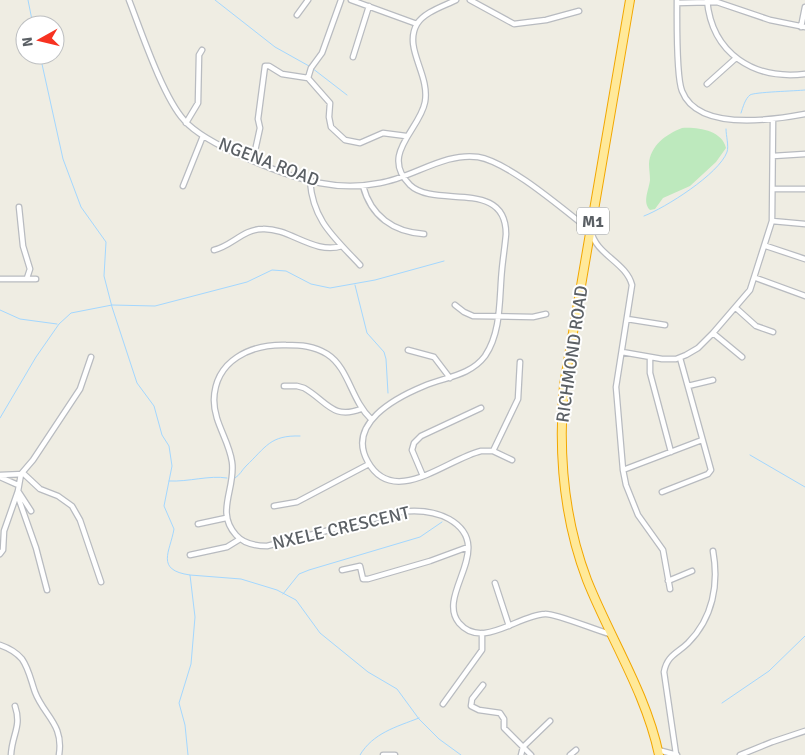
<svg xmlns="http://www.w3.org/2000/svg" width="805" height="755" font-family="Signika,sans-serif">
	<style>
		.green { fill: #bde9bd }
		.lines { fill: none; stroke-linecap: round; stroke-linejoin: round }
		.stream { stroke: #a3d7ff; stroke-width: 1 }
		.minor-casing { stroke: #b8bbc0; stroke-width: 7 }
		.trunk-casing { stroke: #f2a700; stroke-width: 10 }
		.minor { stroke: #fff; stroke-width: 4.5 }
		.trunk { stroke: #ffe999; stroke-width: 8 }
		.labels { text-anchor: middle; stroke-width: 4; stroke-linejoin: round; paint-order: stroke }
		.shield { fill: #fff; stroke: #8c9093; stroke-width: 1 }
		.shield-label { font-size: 16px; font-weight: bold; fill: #5b6065 }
		.street-label { font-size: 18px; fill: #5b6065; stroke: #fff }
	</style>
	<rect width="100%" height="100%" fill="#efede3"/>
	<path class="green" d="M682 128C697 127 722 130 726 148L716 162 690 186 663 198 655 209 650 210C642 202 649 190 650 180 650 175 649 169 649 164 650 146 666 134 682 128Z"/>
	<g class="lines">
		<path class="stream" d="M28 0 33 25
			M215 0 275 47 309 66
			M40 55 63 159 81 207 106 242 104 276 112 307 137 383 154 406 162 435 169 446 172 466 164 506 174 529C170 552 155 570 190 575L195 617 191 664 179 703 185 725 188 755
			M312 68 347 95
			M741 113C743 107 745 99 750 95 754 92 796 91 805 90
			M644 216C665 208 719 174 727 152 729 146 726 136 726 129
			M355 285 367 333 384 352 386 359 388 393
			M0 310 20 319 57 324
			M0 418 36 357 59 324 71 313 112 305 155 306 247 282 272 270 286 271 311 284 330 288 375 280 444 261
			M750 455 805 487
			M235 478C240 475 242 470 246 466 266 447 270 435 300 436
			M169 481C189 482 209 475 227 478
			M190 575 241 579 277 590 296 600 320 633 368 672 397 689 419 719 439 739 461 755
			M283 594 299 574 309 570 420 537 442 522
			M722 703 769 671 805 636
			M360 755C373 733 396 727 419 718"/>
		<defs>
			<path id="minor" d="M129 0C141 31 163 97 184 120 205 145 287 177 320 183 340 187 360 187 380 183 412 178 445 152 478 157 509 162 565 211 591 231 596 255 626 262 632 285L616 387 623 470 626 485 638 515 663 550 670 589
				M341 0 322 53 311 68 308 78 330 103 329 117 331 127 345 140 360 143 383 133 406 136
				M351 0 417 24
				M456 0C444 6 424 12 417 24 403 48 430 74 425 102 420 130 379 154 410 185 435 209 506 178 506 234 505 246 503 258 502 269 499 297 502 331 485 356 470 376 445 377 424 386 395 398 346 424 368 462 394 508 447 459 481 451H493L512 460
				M470 0 514 24 546 20 579 11
				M677 0C677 19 676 76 682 91 698 132 773 120 805 114
				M707 0C712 54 754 80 805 74
				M677 3 717 2 770 20 805 27
				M297 15 308 0
				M801 27 805 7
				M353 57 369 6
				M707 84 736 58
				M186 123 198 103 199 55 202 50
				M773 156 805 154
				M253 160 260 128 258 119 265 66H269L282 74 308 78
				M310 181C313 221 334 237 360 265
				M183 186 203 136
				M363 186C371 216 393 232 424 234
				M773 189H805
				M19 207 23 246 30 269 27 278
				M772 221 805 224
				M766 246 805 259
				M214 250C232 246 243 229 263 229 290 228 314 255 342 246
				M756 278 805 296
				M0 279H36
				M455 305 464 312 473 316 533 317 546 314
				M736 308 756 326 773 332
				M627 319 665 325
				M713 333 742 357
				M408 350 434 357 450 378
				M622 352 662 359H676L686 355 698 348 713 333 750 290 772 221 773 119
				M650 357V373L671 452
				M284 386H297L304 388C327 401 332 420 361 409
				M688 386 713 380
				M371 419C351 400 349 368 327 354 314 346 301 345 286 345 251 344 215 360 214 400 214 423 229 440 232 462 236 488 215 512 236 535 244 544 255 546 267 546L400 512C416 510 434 511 449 519 498 547 435 594 459 623 482 650 518 615 545 614 555 613 595 630 610 634
				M493 451 518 399 520 362
				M623 470 702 440
				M0 475 24 474 40 489 58 496 72 506 80 520 101 582
				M423 476 412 450 414 443 421 436 481 408
				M0 477 18 485
				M18 491 31 511
				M662 492 708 474 711 470 680 358
				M17 494 36 548 47 590
				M274 506 297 502 369 464
				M198 524 226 518
				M0 554 3 550 4 531 18 491 21 474 33 460 80 389 91 357
				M190 555 227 547 240 539
				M342 570 360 566 363 579H368L430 561 468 547
				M668 581 692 571
				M495 583 509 626
				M0 645C9 648 16 652 22 659 29 669 31 681 35 692 44 716 64 724 59 755
				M483 685 472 699 471 706 479 710 500 713 504 719V728L531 755
				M443 704 482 650V633
				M658 750 677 755
				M676 754 664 672C667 655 678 653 688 643 713 618 719 584 713 551
				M11 755C12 734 22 727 15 706
				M383 755H395
				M521 755 523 747 550 721
				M570 755 576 750
				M740 755 772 742 805 731"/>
			<path id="trunk" d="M630 0 564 385C558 452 563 517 587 580 610 638 646 693 659 755"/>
		</defs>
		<use href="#minor" class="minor-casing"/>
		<use href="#trunk" class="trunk-casing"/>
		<use href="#minor" class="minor"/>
		<use href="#trunk" class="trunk"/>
	</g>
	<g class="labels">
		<rect class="shield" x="577" y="207.5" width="32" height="27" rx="4"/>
		<g class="shield-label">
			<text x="593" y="227">M1</text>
		</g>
		<g class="street-label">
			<text transform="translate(269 162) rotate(21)" y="6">NGENA ROAD</text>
			<text transform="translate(572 354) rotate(-82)" y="6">RICHMOND ROAD</text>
			<text transform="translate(341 528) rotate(-13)" y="6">NXELE CRESCENT</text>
		</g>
	</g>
	<g transform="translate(40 40) rotate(262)"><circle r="24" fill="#ffffff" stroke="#bdbfc1"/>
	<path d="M0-4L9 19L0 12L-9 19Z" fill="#f73221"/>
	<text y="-8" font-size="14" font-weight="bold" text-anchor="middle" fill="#5b6065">N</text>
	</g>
</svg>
